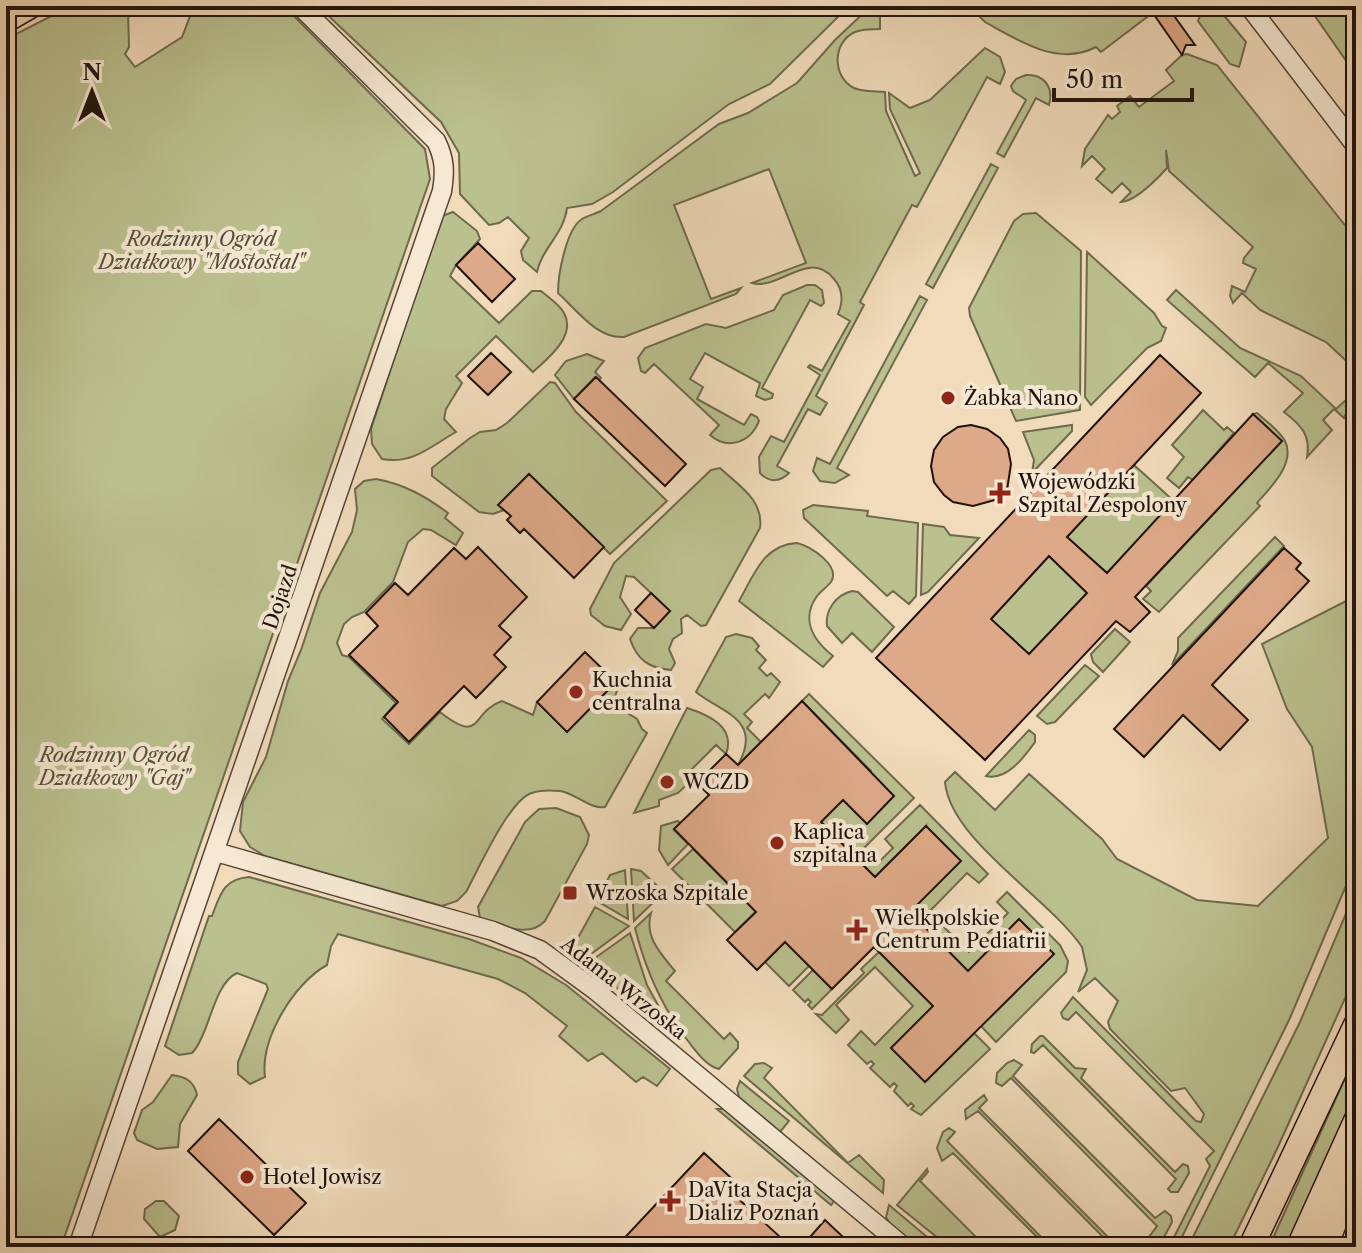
<svg xmlns="http://www.w3.org/2000/svg" width="1362" height="1253" font-family="'Libre Caslon Text',serif">
	<style>
		.green { fill: #bbc08f; stroke: #6e6a4e; stroke-width: 2 }
		.building { fill: #dea988; stroke: #20130d; stroke-width: 2; fill-rule: evenodd }
		.lines { fill: none; stroke-linecap: round; stroke-linejoin: round }
		.minor-casing { stroke: #544538; stroke-width: 21 }
		.major-casing { stroke: #20130d; stroke-width: 27 }
		.minor { stroke: #f6e8d2; stroke-width: 18 }
		.major { stroke: #f1dbba; stroke-width: 24 }
		.poi-dot { fill: #8f2418; stroke: #f6e8d2; stroke-width: 3 }
		.labels { text-anchor: middle; stroke-width: 8; stroke-linejoin: round; paint-order: stroke }
		.park-label { font-size: 20px; font-style: italic; fill: #56503a; stroke: #f6e8d2 }
		.poi-label { font-size: 20px; fill: #20130d; stroke: #f6e8d2; text-anchor: start }
		.street-label { font-size: 20px; fill: #20130d; stroke: #f6e8d2 }
	</style>
	<rect width="100%" height="100%" fill="#f1dbba"/>
	<filter id="stains"><feTurbulence type="fractalNoise" baseFrequency=".0025" numOctaves="4"/><feColorMatrix values="0 0 0 0 .2 0 0 0 0 .09 0 0 0 0 .02 0 0 0 .5 -.17"/></filter>
	<radialGradient id="worn" r=".72"><stop offset=".6" stop-color="#630" stop-opacity="0"/><stop offset="1" stop-color="#630" stop-opacity=".3"/></radialGradient>
	<path class="green" d="M71 6H133L128 11 129 47 125 54 135 67 182 37 194 6H284L425 149 430 179 61 1247H6V39Z
		M318 6H849L770 84 729 104 613 192 592 204 567 208C564 234 542 248 537 272L523 260 521 251 529 238 508 217 499 223 489 225 460 194 459 153 441 122Z
		M871 6H880V29C873 29 862 29 855 32 832 42 832 77 854 88 862 92 876 91 885 92L886 111 915 176 920 173 890 109 889 93 910 108 930 100 985 48 1000 57 1005 72 1000 84 987 77 917 207 912 205 860 302 864 305 816 396 827 403 820 415 808 409 777 466 789 473C780 482 769 483 760 473L759 457 771 436 784 442 820 375 808 367 810 365 822 371 850 321 838 314C843 302 843 289 834 279 809 248 779 291 752 283L806 263 769 169 674 205 711 299 741 288 736 294 624 337C597 339 577 310 558 293 558 275 566 229 582 219 587 216 595 214 601 211L719 124 748 113 797 83 835 40Z
		M979 6H1145L1151 14 1101 52 1096 47C1058 67 1019 41 985 22L980 17Z
		M1308 6H1356V75Z
		M1208 9 1222 13 1246 42 1239 67 1230 64 1198 21 1201 13Z
		M1187 54 1217 65 1356 239V370L1326 342 1260 310 1242 293 1233 303 1230 296 1232 286 1245 292 1256 269 1243 263 1244 258 1253 247 1169 171 1166 150 1167 168C1157 179 1136 201 1121 202L1131 192 1122 183 1112 193 1096 179 1105 169 1092 156 1082 166 1085 149 1108 115 1112 119 1120 112 1117 106 1130 96 1139 107 1174 81 1166 70 1182 55Z
		M1026 75C1044 74 1054 87 1049 105L1036 98 1004 157 997 153 1026 100 1013 91 1011 86 1016 79Z
		M991 164 998 168 933 288 926 284Z
		M453 212 477 231 480 239 456 265 450 276 499 323 532 291H541C548 297 560 305 564 313 577 336 547 359 533 372L496 336 456 376 462 383 446 409 444 419 456 432C431 446 412 465 382 459L372 444 371 429 439 222 442 216Z
		M1036 213 1081 251 1080 410 1016 421 970 316 969 308 1014 221 1023 214Z
		M1087 252 1154 313 1162 326 1166 328 1161 341 1147 348 1091 405 1085 397Z
		M807 285H815L822 290 824 303 821 306 810 300 762 388 773 394 772 398 765 400 756 396 760 383 705 353 690 379 703 387 697 399 744 425 751 414 757 417 759 421C751 442 728 451 710 435L719 425 654 364 645 373 641 371 638 358 645 348 706 324 726 328 774 310 783 295Z
		M1176 290 1240 348 1301 376 1336 409 1346 400 1348 409 1344 418 1334 409 1323 420 1332 430 1307 457C1311 435 1301 425 1284 412L1303 393 1268 363 1255 377 1167 300Z
		M920 296 927 300 837 468 849 475 835 483 820 481 813 471 817 458 830 464Z
		M587 354 604 361 595 372 601 378 599 380 595 377 574 399 555 375 566 361Z
		M550 382 555 383 576 412 667 501 610 554 529 474 499 505 504 510 493 514 479 512 432 476V468L470 438 480 432 496 430 507 423Z
		M1203 410 1224 430 1227 427 1234 433 1193 480 1188 477 1179 488 1167 478 1184 457 1172 445Z
		M1257 413C1266 421 1279 430 1285 441 1296 463 1270 488 1257 503L1260 506 1159 612 1143 599 1151 591 1146 586 1282 441 1253 414Z
		M1072 425V431L1032 473 1034 460 1023 432Z
		M1134 465 1175 502 1107 573 1067 537Z
		M720 468C738 485 764 500 760 528L706 625 701 626 687 615 681 619 682 633 673 639 669 649 675 663 671 670C649 668 637 660 630 639L638 628H654L670 611 634 577 626 576 620 597 631 614 621 630 605 626 591 615 590 609 614 563 711 470Z
		M376 479C404 484 425 496 448 513L445 518 463 533 456 545 431 530 423 529 408 542 393 582 364 612 352 617 344 624 337 643 342 655 349 657 396 703 382 719 409 744 440 712C483 746 470 712 502 701L533 715 537 702 567 731 616 682 618 687 613 704 637 719 642 729 647 733 605 807C591 810 575 793 560 791 550 790 538 790 529 794 507 805 479 868 466 892L457 901 442 906 265 856 250 847 240 831 243 802 266 757 288 681 301 650 320 593 352 532 357 510 355 489 364 481Z
		M813 505 868 511 867 516 918 523 916 596 909 604 893 591 887 596 804 518 803 510Z
		M923 524 944 527 950 535 979 538 928 592 921 595Z
		M1275 537 1284 546 1172 665 1178 651V638Z
		M797 543C811 546 841 566 831 582 827 587 821 591 817 596 800 620 814 641 833 656L823 667 739 601C754 575 763 545 797 543Z
		M1049 556 1087 593 1020 665 1022 648 1002 629 981 630Z
		M852 591 858 592 894 627 872 652 852 633 842 643 827 626C825 610 836 595 852 591Z
		M1356 596V862L1290 1018 1177 1247H1169L1210 1166 1206 1159 1214 1151 1076 1012 1068 1020 1063 1018 1061 1013 1073 997 1196 1121 1201 1122 1204 1114 1185 1088 1171 1091 1110 1029 1108 1022 1118 1001 1095 978 1078 992 1087 970 1082 947C1049 898 950 840 945 782L955 772 995 810 1029 774 1102 839 1117 859 1197 900 1258 906 1328 838 1312 747 1287 709 1262 644Z
		M1115 629 1130 642 1103 672 1093 662 1091 654Z
		M736 634 752 638 759 646 756 650 766 660 759 668 767 676 771 673 780 682 769 698 765 694 744 714 752 722 747 728 761 742 738 765C764 719 720 712 696 692L726 637Z
		M1085 665 1099 676 1055 722 1047 724 1037 716Z
		M809 694 914 798 855 857 821 822 871 771 802 701Z
		M687 708C709 715 736 727 726 754L716 745 688 773 693 779 678 793 659 800V806L634 813Z
		M1029 730 1035 735V742C1024 757 1007 781 986 776Z
		M920 805 988 874 979 883 967 873 929 912 969 952 1008 913 997 902 1007 892 1060 945 1068 961 1066 972 996 1042 981 1026 1053 954 1019 920 968 971 944 947 946 944 941 939 938 941 910 912 926 826 875 877 861 863 870 854 879 862 893 848 885 839Z
		M556 808 580 817 589 835 587 844 545 921C528 939 501 925 480 918L478 907 525 822 539 809Z
		M678 821 680 823 674 830 688 844 668 865 659 850 661 826Z
		M693 849 743 899 778 865 791 877 735 932 672 869Z
		M631 869 641 871 664 892 634 921Z
		M625 870 628 919 597 901 610 875Z
		M249 877 469 939 521 958 566 985 670 1069 657 1086 643 1077 636 1082 602 1053 588 1061 559 1036 567 1026 525 993 498 979 338 934 331 946 327 965C294 983 260 1039 265 1077L250 1084 238 1074V1062L268 989 266 984 237 973C213 984 210 1034 192 1053L179 1055 165 1046 209 916H212C220 895 223 879 249 877Z
		M1356 890V974L1277 1149 1229 1247H1188L1300 1022Z
		M595 907 629 926 583 960 575 954 574 945Z
		M820 907 809 966 789 986 765 962Z
		M651 913C644 937 661 954 675 971L666 981 724 1039 730 1033 738 1042V1048L719 1069C707 1066 699 1055 691 1045 663 1010 646 972 635 928Z
		M630 933 647 985 676 1038 588 963Z
		M879 952 933 1006 891 1048 925 1082 974 1033 990 1049 921 1115 911 1109 914 1106 911 1103 908 1106 894 1091 897 1086 894 1083 890 1087 870 1068 874 1064 871 1061 867 1064 848 1045 861 1031 875 1045 913 1006 875 967 836 1005 849 1020 836 1033 816 1014 822 1015 864 973 861 969Z
		M813 970 832 989 812 1009 808 1005 811 1002 808 999 805 1002 793 990Z
		M1040 1036H1043L1075 1068 1086 1069 1081 1078 1175 1172 1183 1164 1188 1166 1189 1173 1178 1192H1171L1168 1189 1176 1179 1043 1045 1034 1053 1031 1052 1032 1044Z
		M1356 1054V1092L1287 1247H1269Z
		M1014 1060 1022 1065 1013 1076 1155 1218 1165 1211 1171 1216 1172 1222 1162 1241H1155L1149 1237 1157 1226 1011 1078 1002 1086 996 1083 997 1073 1007 1063Z
		M764 1063 772 1068 764 1078 848 1163 859 1155 884 1180 883 1193 744 1076 755 1064Z
		M172 1075C186 1077 194 1081 197 1095L180 1124 178 1147 157 1149 137 1140 134 1133 142 1110 153 1102Z
		M740 1081 789 1121 780 1132 739 1097 737 1089Z
		M984 1095 987 1100 979 1108 1118 1247H1113L978 1111 966 1119 965 1110Z
		M717 1109H724L835 1200 831 1205Z
		M949 1128 955 1132 947 1141 1051 1247H1047L953 1153 942 1161 937 1148 943 1132Z
		M927 1169 928 1172 920 1181 986 1247H949L897 1205Z
		M156 1201H164L179 1216 175 1230 160 1237 144 1219 145 1209Z
		M889 1205 939 1247H918L890 1224 886 1217Z"/>
	<path class="building" d="M1148 6H1167L1195 45H1186L1182 55Z
		M478 243 515 279 492 302 456 265Z
		M491 353 511 372 488 395 468 376Z
		M1160 355 1201 393 1067 537 1107 573 1253 414 1282 441 1135 597 1150 612 1130 632 1116 621 985 760 876 658ZM1049 556 1087 593 1029 654 991 619Z
		M596 377 686 464 665 486 574 399Z
		M971 425 987 429 1000 438 1008 449 1011 464 1006 497 973 506 953 502 944 495 934 482 931 466 934 450 943 437 958 427Z
		M529 474 604 547 574 578 524 529 520 533 507 520 511 516 498 505Z
		M478 547 527 597 499 626 511 637 494 655 506 667 476 698 464 686 409 742 384 717 398 702 349 655 378 626 366 613 395 583 408 595 454 548 466 559Z
		M1284 548 1301 563 1296 569 1309 581 1212 685 1248 720 1220 750 1183 715 1144 757 1114 729Z
		M651 593 670 611 654 628 635 610Z
		M585 652 616 682 567 732 537 702Z
		M802 701 894 796 867 824 843 800 821 822 861 863 875 877 926 826 961 861 910 912 968 971 1019 919 1054 954 925 1082 891 1048 933 1006 874 947 832 989 785 942 757 970 727 940 756 912 674 829 709 795 697 783 726 754 738 765Z
		M219 1119 306 1203 274 1235 188 1151Z
		M704 1153 740 1186 733 1194 791 1247H664L656 1240 650 1246 644 1240 638 1247H616Z
		M825 1220 842 1236 832 1247H820L810 1237Z"/>
	<g class="lines">
		<defs>
			<path id="minor" d="M1249 6 1356 146
				M216 852 493 931 540 950 595 990 904 1247
				M78 1247 442 191C445 172 445 159 436 141L300 6"/>
			<path id="major" d="M6 20 30 6
				M1251 1247 1356 1025
				M1299 1247 1356 1121
				M1325 1247 1356 1166"/>
		</defs>
		<use href="#minor" class="minor-casing"/>
		<use href="#major" class="major-casing"/>
		<use href="#minor" class="minor"/>
		<use href="#major" class="major"/>
	</g>
	<g class="poi-dot">
		<circle cx="948" cy="398" r="8"/>
		<path d="M996 481h8v8h8v8h-8v8h-8v-8h-8v-8h8z"/>
		<circle cx="576" cy="692" r="8"/>
		<circle cx="667" cy="782" r="8"/>
		<circle cx="777" cy="843" r="8"/>
		<rect x="562" y="885" width="16" height="16" rx="4"/>
		<path d="M853 918h8v8h8v8h-8v8h-8v-8h-8v-8h8z"/>
		<circle cx="247" cy="1177" r="8"/>
		<path d="M666 1189h8v8h8v8h-8v8h-8v-8h-8v-8h8z"/>
	</g>
	<g class="labels">
		<g class="park-label">
			<text x="201" y="246">Rodzinny Ogród<tspan x="201" dy="23">Działkowy "Mostostal"</tspan></text>
			<text x="114" y="762">Rodzinny Ogród<tspan x="114" dy="23">Działkowy "Gaj"</tspan></text>
		</g>
		<g class="poi-label">
			<text x="964" y="405">Żabka Nano</text>
			<text x="1018" y="489">Wojewódzki<tspan x="1018" dy="23">Szpital Zespolony</tspan></text>
			<text x="592" y="687">Kuchnia<tspan x="592" dy="23">centralna</tspan></text>
			<text x="683" y="789">WCZD</text>
			<text x="793" y="839">Kaplica<tspan x="793" dy="23">szpitalna</tspan></text>
			<text x="586" y="900">Wrzoska Szpitale</text>
			<text x="875" y="925">Wielkpolskie<tspan x="875" dy="23">Centrum Pediatrii</tspan></text>
			<text x="263" y="1184">Hotel Jowisz</text>
			<text x="688" y="1197">DaVita Stacja<tspan x="688" dy="23">Dializ Poznań</tspan></text>
		</g>
		<g class="street-label">
			<text transform="translate(280 597) rotate(-71)" y="7">Dojazd</text>
			<text transform="translate(624 988) rotate(38)" y="7">Adama Wrzoska</text>
		</g>
	</g>
	<rect width="1362" height="1253" fill="none" stroke="#f1dbba" stroke-width="32"/>
	<rect x="8" y="8" width="1346" height="1237" fill="none" stroke="#20130d" stroke-width="4"/>
	<rect x="16" y="16" width="1330" height="1221" fill="none" stroke="#20130d" stroke-width="2"/>
	<g transform="translate(92 92)" stroke="#f6e8d2" stroke-width="6" paint-order="stroke">
	<path d="M0-6L14 30L0 20L-14 30Z" fill="#20130d"/>
	<text y="-12" font-size="22" font-weight="bold" text-anchor="middle" fill="#20130d">N</text>
	</g>
	<path d="M1054 88v12h138v-12" fill="none" stroke="#20130d" stroke-width="4"/>
	<text x="1066" y="88" font-size="24" fill="#20130d" stroke="#f6e8d2" stroke-width="6" paint-order="stroke">50 m</text>
	<rect width="100%" height="100%" filter="url(#stains)"/>
	<rect width="100%" height="100%" fill="url(#worn)"/>
</svg>
